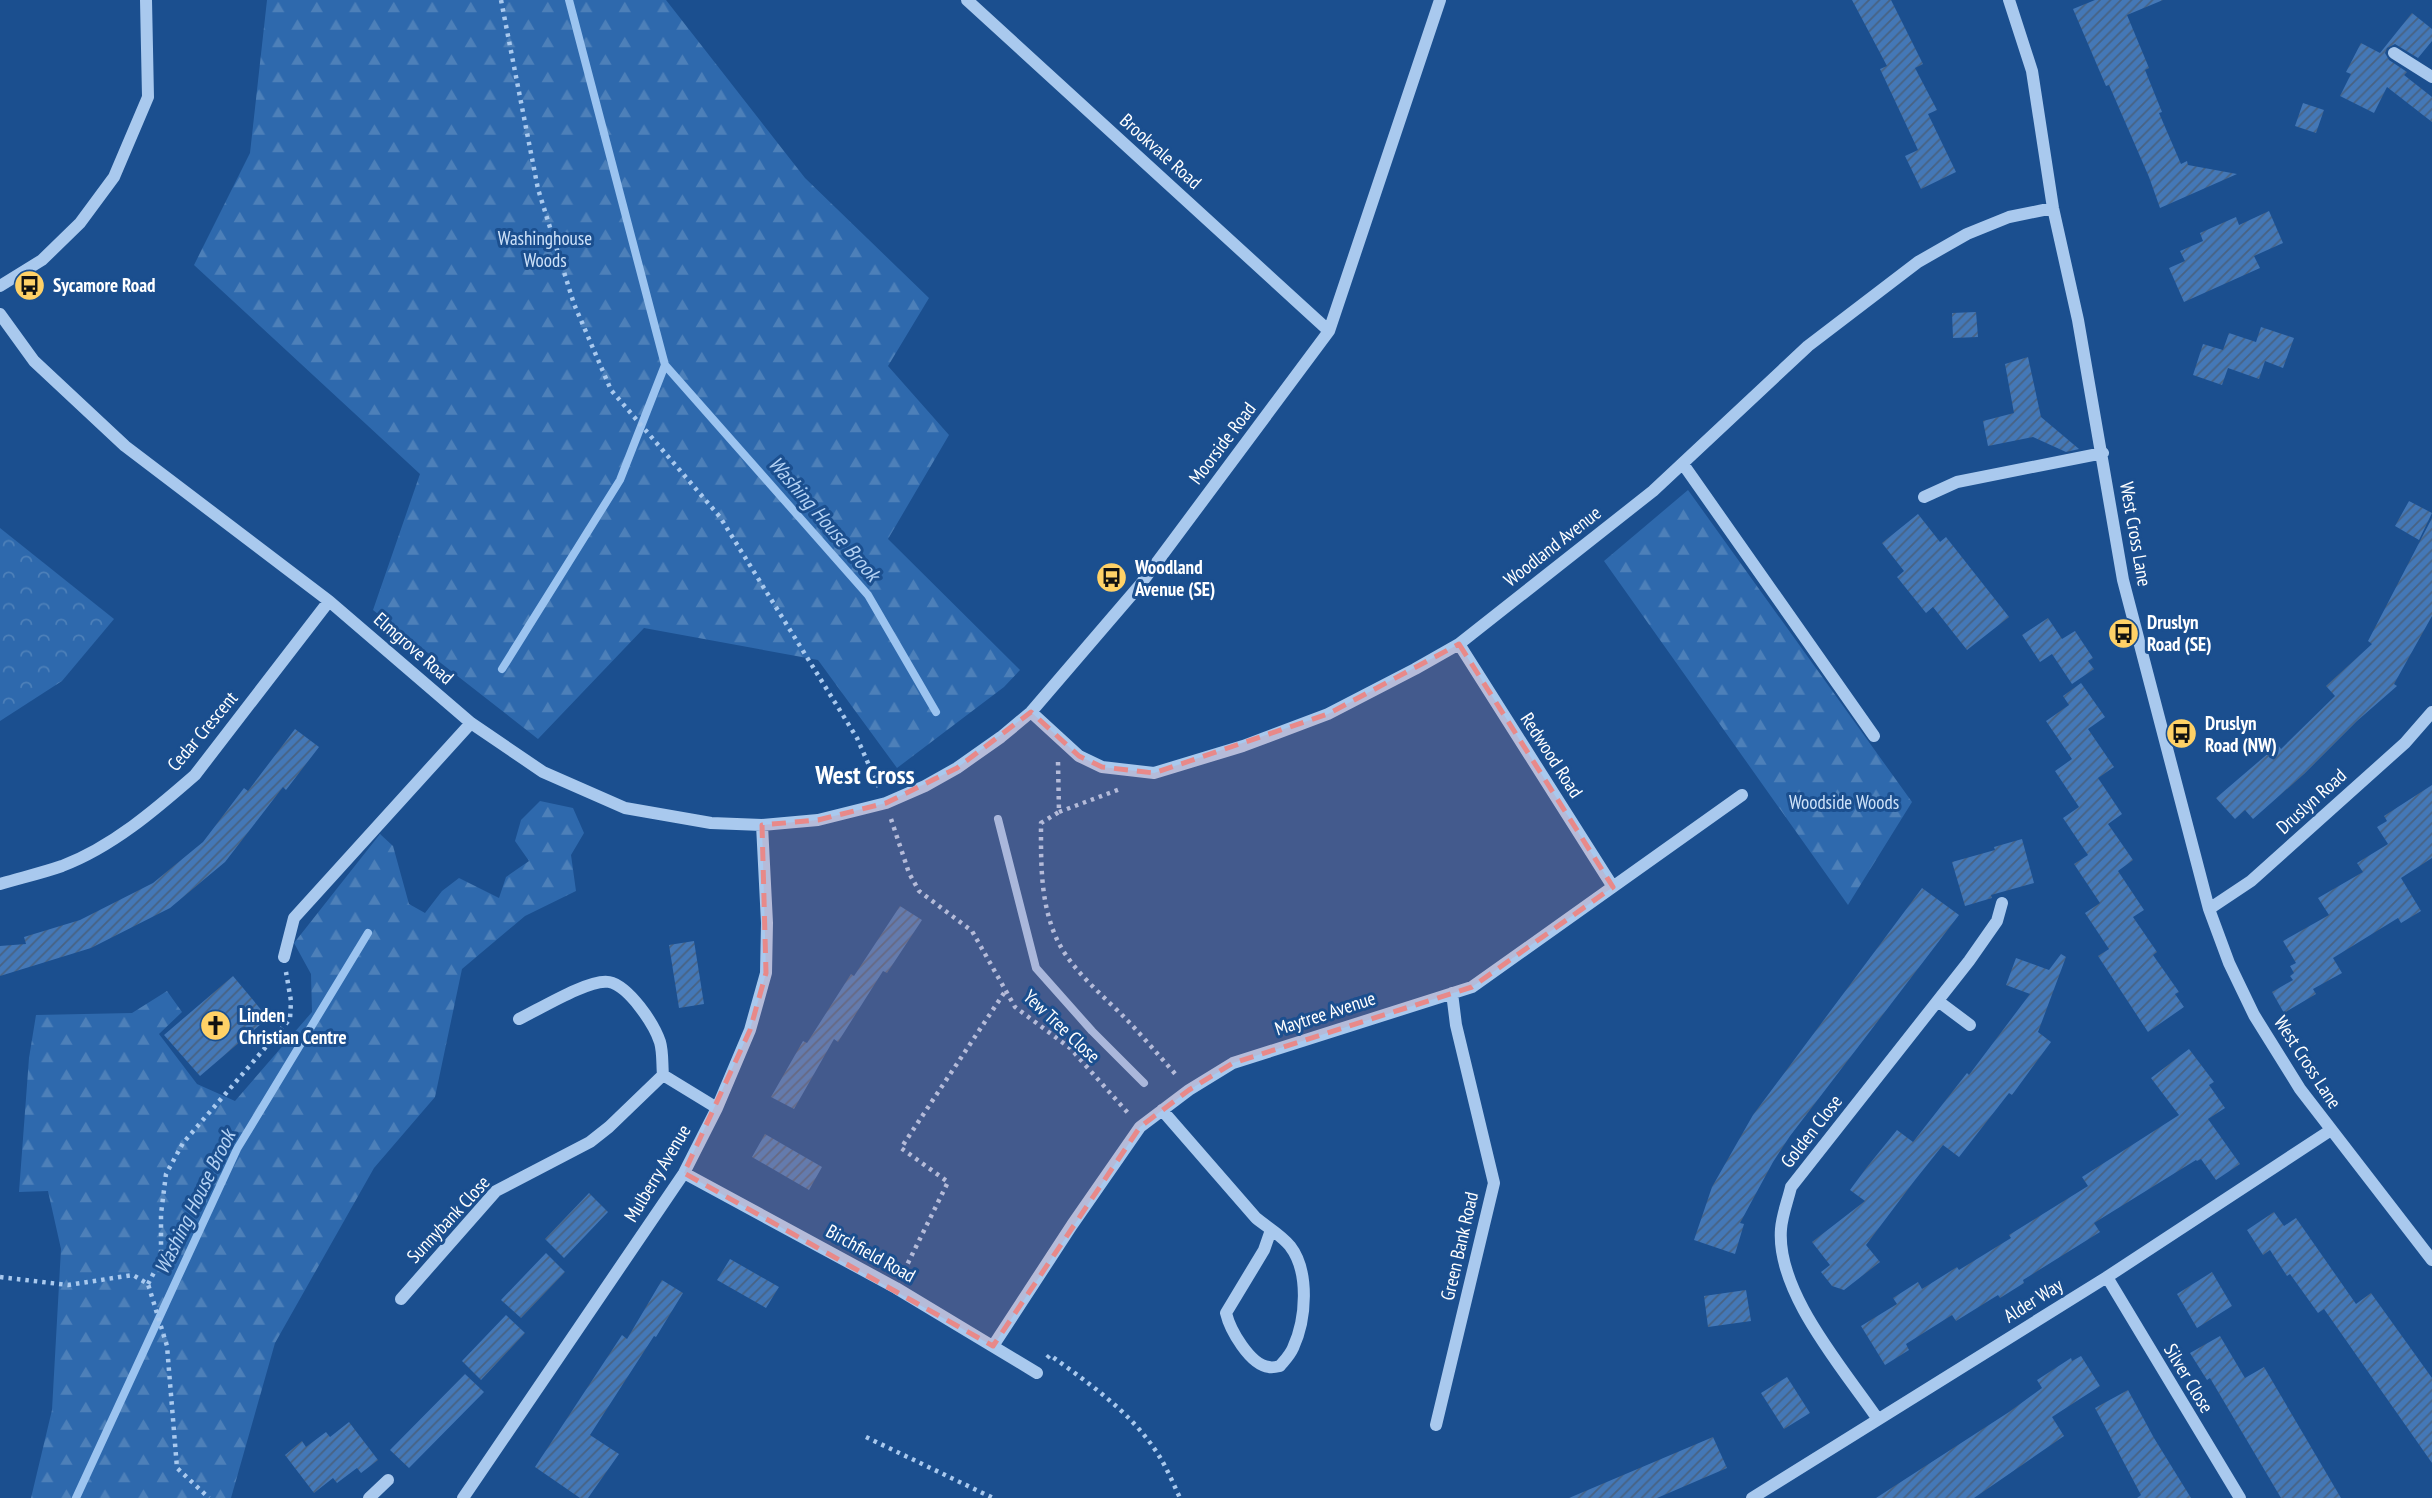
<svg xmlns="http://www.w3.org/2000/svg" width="2432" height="1498" font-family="'PT Sans Narrow',sans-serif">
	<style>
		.forest { fill: url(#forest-firs) }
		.park { fill: url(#park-crowns) }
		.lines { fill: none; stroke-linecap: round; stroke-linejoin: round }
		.stream { stroke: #9cc4f0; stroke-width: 8 }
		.building { fill: url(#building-hatch) }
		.path { stroke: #a9c9ee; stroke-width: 4.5; stroke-dasharray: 3.5 5; stroke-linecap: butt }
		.minor { stroke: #a9c9ee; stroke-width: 12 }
		.marked { fill: #e88989; fill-opacity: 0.2; stroke: #e88989; stroke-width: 5; stroke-dasharray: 14 9; stroke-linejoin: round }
		.labels { text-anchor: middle; stroke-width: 6; stroke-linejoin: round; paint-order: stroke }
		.street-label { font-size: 19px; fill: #fff; stroke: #1b4f8f }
		.park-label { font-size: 19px; fill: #cfe3fa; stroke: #1b4f8f }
		.poi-label { font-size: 19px; font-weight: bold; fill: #fff; stroke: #1b4f8f; text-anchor: start }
		.water-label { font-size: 21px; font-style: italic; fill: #b5d3f5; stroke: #1b4f8f }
		.district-label { font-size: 26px; font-weight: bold; fill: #fff; stroke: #1b4f8f }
	</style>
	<defs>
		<pattern id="forest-firs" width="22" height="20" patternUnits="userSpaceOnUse" patternTransform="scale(1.75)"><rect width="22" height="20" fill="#2e69ad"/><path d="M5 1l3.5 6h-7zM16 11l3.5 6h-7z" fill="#4d80b9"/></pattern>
		<pattern id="park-crowns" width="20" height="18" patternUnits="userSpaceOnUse" patternTransform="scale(1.75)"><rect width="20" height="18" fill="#2e69ad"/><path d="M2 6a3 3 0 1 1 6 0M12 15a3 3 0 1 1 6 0" fill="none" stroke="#4d80b9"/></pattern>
		<pattern id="building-hatch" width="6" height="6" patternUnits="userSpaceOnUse" patternTransform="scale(1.75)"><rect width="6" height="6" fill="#4478b7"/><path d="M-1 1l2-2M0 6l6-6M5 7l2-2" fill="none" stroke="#486282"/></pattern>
	</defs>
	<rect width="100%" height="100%" fill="#1b4f8f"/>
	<path class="forest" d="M267 0H666L805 178 929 298 888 366 949 435 888 539 1020 670 1004 687 897 768 818 660 644 628 538 739 373 610 420 474 194 265 250 153Z
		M1688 490 1912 802 1848 905 1604 561Z
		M540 801 573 808 584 833 571 855 576 891 525 916 462 969 435 1097 374 1168 275 1343 231 1498H31L52 1410 61 1249 48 1191 19 1192 29 1058 36 1015 132 1013 167 991 182 1012 159 1034 197 1084 235 1101 312 1012 311 974 294 943 380 834 393 846 409 904 425 913 442 891 459 878 499 898 506 877 529 861 515 841 521 820Z"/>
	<path class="park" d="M0 528 114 619 62 681 0 721Z"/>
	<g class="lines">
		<path class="stream" d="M569 0 665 365 868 595 936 712
			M502 669 620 480 665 365
			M998 819 1036 968 1092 1031 1144 1083
			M76 1498 237 1149 368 933"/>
	</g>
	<path class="building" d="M1852 0H1891L1923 64 1915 68 1937 110 1928 114 1956 172 1921 189 1905 156 1918 150 1880 69 1887 66Z
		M2095 0H2163L2127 15 2149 68 2145 70 2162 112 2159 113 2181 164 2187 161 2188 165 2237 174 2160 208 2149 177 2109 85 2106 86 2073 9Z
		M2412 13 2432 29V41L2418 58 2395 44 2387 48 2385 53 2389 60 2407 72 2404 75 2432 97V122L2387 87 2374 113 2340 96 2351 74 2346 72 2361 43 2380 53Z
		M2303 103 2324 110 2316 133 2295 126Z
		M2269 211 2283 243 2254 256 2260 268 2184 302 2169 268 2185 261 2180 251 2203 241 2200 233 2236 217 2239 225Z
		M1976 312 1978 337 1953 338 1952 313Z
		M2261 327 2294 338 2283 368 2265 361 2259 379 2228 368 2222 385 2193 375 2203 344 2223 350 2229 333 2256 342Z
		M2028 357 2041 417 2079 449 2066 452 2033 437 1988 446 1983 421 2014 413 2005 364Z
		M2409 501 2432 513 2419 540 2395 526Z
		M1918 514 1940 542 1946 537 2009 617 1967 650 1933 607 1926 613 1897 577 1904 571 1882 543Z
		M2432 518V616L2394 684 2397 686 2357 721 2304 774 2253 819 2245 810 2235 819 2216 798 2278 745 2281 749 2335 696 2326 686 2372 644 2368 641Z
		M2048 618 2062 639 2075 631 2093 658 2088 661 2094 669 2072 684 2052 654 2040 662 2022 635Z
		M2081 683 2105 717 2088 729 2114 767 2098 778 2122 814 2108 824 2133 860 2118 871 2144 910 2133 917 2157 952 2153 955 2179 992 2175 994 2184 1007 2148 1032 2098 956 2109 949 2085 913 2100 903 2074 864 2088 855 2063 818 2079 807 2055 771 2072 759 2046 721 2069 705 2063 696Z
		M295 729 319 747 286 790 283 787 225 862 170 908 91 948 0 976V946L26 944 24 937 80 920 153 883 203 842 244 788 248 791Z
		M2432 785V858L2401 878 2421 911 2401 923 2398 918 2333 958 2342 973 2313 989 2316 994 2284 1013 2272 992 2293 980 2290 976 2294 973 2290 966 2296 963 2283 941 2329 915 2318 898 2363 872 2357 863 2388 844 2377 827 2387 821 2384 816Z
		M2022 839 2034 883 1991 895 1992 898 1965 906 1952 862 1995 850 1994 847Z
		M1922 888 1959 915 1790 1136 1773 1162 1740 1223 1744 1224 1735 1254 1694 1240 1712 1187 1753 1115Z
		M900 906 922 920 887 973 883 971 838 1042 834 1039 794 1109 771 1097 803 1041 807 1043 851 974 854 976Z
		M694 941 704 1004 679 1008 669 945Z
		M2061 954 2066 957 2038 1032 2051 1042 2012 1095 2009 1093 1959 1157 1943 1145 1915 1180 1866 1245 1880 1262 1844 1290 1832 1286 1821 1272 1830 1265 1812 1242 1865 1201 1850 1190 1867 1167 1897 1130 1913 1142 1967 1073 1969 1075 2030 994 2006 985 2016 958 2049 970Z
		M233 976 268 1018 200 1076 164 1035Z
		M2189 1049 2214 1082 2209 1085 2225 1108 2208 1119 2240 1164 2216 1180 2201 1159 2197 1161 2196 1160 2094 1223 2100 1232 2023 1280 2024 1283 2000 1298 1998 1295 1956 1321 1952 1315 1906 1344 1909 1350 1885 1365 1861 1326 1897 1304 1893 1298 1918 1282 1922 1289 1957 1267 1959 1270 2011 1238 2009 1235 2088 1186 2082 1177 2179 1115 2151 1078Z
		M765 1134 822 1167 809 1190 752 1157Z
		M589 1193 608 1212 564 1258 545 1239Z
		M2274 1212 2284 1226 2296 1218 2356 1304 2371 1293 2432 1378V1463L2324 1309 2318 1313 2290 1274 2287 1276 2270 1250 2263 1255 2247 1230Z
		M546 1253 565 1272 521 1318 501 1300Z
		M730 1259 779 1287 766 1308 717 1280Z
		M2212 1272 2232 1306 2197 1328 2177 1294Z
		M662 1280 683 1293 656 1337 654 1336 590 1435 619 1454 588 1498H580L535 1467 622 1335 627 1339Z
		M1746 1290 1751 1321 1708 1327 1704 1296Z
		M506 1315 525 1333 481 1380 462 1361Z
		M2220 1336 2245 1378 2264 1367 2341 1498H2281L2210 1378 2207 1380 2190 1353Z
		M2081 1356 2100 1386 2052 1417 2064 1436 1993 1485 1974 1498H1876L2009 1412 2042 1388 2037 1380 2071 1358 2072 1361Z
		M465 1374 484 1392 409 1468 390 1450Z
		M1787 1377 1810 1413 1784 1429 1761 1393Z
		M2128 1390 2154 1438 2191 1498H2137L2141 1495 2095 1408Z
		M349 1422 378 1460 361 1473 357 1468 337 1483 333 1478 314 1493 285 1455 302 1441 306 1447 326 1432 330 1437Z
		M1713 1437 1727 1468 1657 1498H1569Z"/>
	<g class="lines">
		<path class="path" d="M501 0 538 189 574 304 611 390 720 517 857 738 879 788
			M1058 762 1059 812 1041 823C1041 861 1040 899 1055 935 1069 969 1103 995 1128 1021 1145 1039 1161 1058 1178 1077
			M1059 812 1120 789
			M891 819 909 873 919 891 972 931 1015 1007 1070 1048 1128 1113
			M904 1271 948 1182 901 1148 1006 990
			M0 1277 68 1285 133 1275 148 1284 167 1346 177 1468 209 1498
			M148 1284 161 1259V1214L166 1174 183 1143 290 1019 291 1001 286 972
			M1047 1358 1050 1355C1091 1385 1134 1414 1161 1459 1168 1471 1174 1485 1180 1498
			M866 1437 993 1498"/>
		<path class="minor" d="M967 0 1329 331
			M2009 0 2032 71 2053 208 2078 320 2123 580 2209 909 2229 963 2254 1015 2300 1089 2432 1260
			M2394 53 2432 77
			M0 286 42 260 80 223 114 177 148 97 146 0
			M0 314 34 361 125 446 329 601 471 723 543 772 625 808 711 823 762 825 818 820 886 803 925 786 957 768 1001 737 1031 712 1140 585 1329 331 1440 0
			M1683 464 1874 736
			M1924 497 1957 482 2103 453
			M1459 644 1613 887
			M1031 712 1079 756 1102 767 1154 773 1243 746 1328 714 1415 669 1459 644 1653 491 1808 346 1918 262 1967 234 2009 217 2053 208
			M0 884C20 878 42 873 62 866 112 847 155 810 195 775L329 601
			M2209 909 2251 881 2405 743 2432 712
			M284 957 294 918 471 723
			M1938 1001 1970 1025
			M519 1019C538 1010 590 978 609 982 629 986 654 1024 660 1042 663 1052 662 1065 663 1075L717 1108
			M1162 1110 1256 1218C1267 1227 1281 1235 1290 1246 1310 1272 1306 1320 1293 1348 1290 1355 1285 1360 1280 1366 1276 1367 1272 1368 1269 1367 1250 1365 1230 1330 1226 1313L1264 1250 1271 1230
			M684 1173 896 1288 1037 1373
			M2107 1277 2240 1498
			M401 1299 496 1191 590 1142 609 1127 663 1075
			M993 1346 1072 1225 1140 1127 1189 1090 1233 1063 1472 987 1742 795
			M1877 1418C1843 1368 1776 1292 1781 1229 1782 1215 1788 1200 1791 1187L1969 961 1997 921 2002 903
			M1436 1425 1494 1183 1456 1025 1452 993
			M369 1498 388 1480
			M463 1498 684 1173 717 1108 750 1030 766 973 767 923 762 825
			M1752 1498 2107 1277 2331 1130"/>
	</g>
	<path class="marked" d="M1459 644 1613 887 1472 987 1233 1063 1189 1090 1140 1127 993 1346 684 1173 750 1030 766 973 762 825 818 820 886 803 957 768 1031 712 1079 756 1102 767 1154 773 1328 714Z"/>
	<defs>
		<symbol id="bus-disc" viewBox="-11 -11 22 22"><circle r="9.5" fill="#ffd166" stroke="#1b4f8f"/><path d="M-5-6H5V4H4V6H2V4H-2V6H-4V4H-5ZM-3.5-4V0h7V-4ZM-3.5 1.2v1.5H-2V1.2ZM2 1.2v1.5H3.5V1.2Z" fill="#111"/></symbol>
		<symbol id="church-disc" viewBox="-11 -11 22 22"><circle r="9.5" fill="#ffd166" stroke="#1b4f8f"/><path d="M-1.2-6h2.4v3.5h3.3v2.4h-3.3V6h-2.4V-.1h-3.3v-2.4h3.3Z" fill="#111"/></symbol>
	</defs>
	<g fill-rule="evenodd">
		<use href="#bus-disc" x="12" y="268" width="35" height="35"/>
		<use href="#bus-disc" x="1094" y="560" width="35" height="35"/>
		<use href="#bus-disc" x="2106" y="616" width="35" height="35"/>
		<use href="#bus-disc" x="2164" y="716" width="35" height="35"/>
		<use href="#church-disc" x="198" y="1008" width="35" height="35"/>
	</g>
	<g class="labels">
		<g class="street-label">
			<text transform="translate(1161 151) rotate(42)" y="7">Brookvale Road</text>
			<text transform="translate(1222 443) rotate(-53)" y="7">Moorside Road</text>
			<text transform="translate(2136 534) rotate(80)" y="7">West Cross Lane</text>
			<text transform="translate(1552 546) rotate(-38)" y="7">Woodland Avenue</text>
			<text transform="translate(414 648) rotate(41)" y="7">Elmgrove Road</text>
			<text transform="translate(202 731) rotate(-50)" y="7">Cedar Crescent</text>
			<text transform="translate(1552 755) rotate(57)" y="7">Redwood Road</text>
			<text transform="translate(2311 801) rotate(-42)" y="7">Druslyn Road</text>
			<text transform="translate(1325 1013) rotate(-18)" y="7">Maytree Avenue</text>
			<text transform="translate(1062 1026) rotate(43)" y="7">Yew Tree Close</text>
			<text transform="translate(2308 1062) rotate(57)" y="7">West Cross Lane</text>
			<text transform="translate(1811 1131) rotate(-52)" y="7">Golden Close</text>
			<text transform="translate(657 1173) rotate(-59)" y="7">Mulberry Avenue</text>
			<text transform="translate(448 1219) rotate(-47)" y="7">Sunnybank Close</text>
			<text transform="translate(1459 1246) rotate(-77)" y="7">Green Bank Road</text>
			<text transform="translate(871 1253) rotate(29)" y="7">Birchfield Road</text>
			<text transform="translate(2033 1300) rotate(-32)" y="7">Alder Way</text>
			<text transform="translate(2189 1378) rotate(59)" y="7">Silver Close</text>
		</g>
		<g class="park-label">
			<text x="545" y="245">Washinghouse<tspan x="545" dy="22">Woods</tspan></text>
			<text x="1844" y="809">Woodside Woods</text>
		</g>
		<g class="poi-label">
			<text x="53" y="292">Sycamore Road</text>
			<text x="1135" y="574">Woodland<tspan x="1135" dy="22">Avenue (SE)</tspan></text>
			<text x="2147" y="629">Druslyn<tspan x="2147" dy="22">Road (SE)</tspan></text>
			<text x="2205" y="730">Druslyn<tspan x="2205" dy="22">Road (NW)</tspan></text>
			<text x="239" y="1022">Linden<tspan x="239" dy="22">Christian Centre</tspan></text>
		</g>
		<g class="water-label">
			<text transform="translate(824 519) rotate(49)" y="7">Washing House Brook</text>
			<text transform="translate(195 1202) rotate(-64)" y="7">Washing House Brook</text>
		</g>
		<g class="district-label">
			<text x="865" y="784">West Cross</text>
		</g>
	</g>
</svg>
